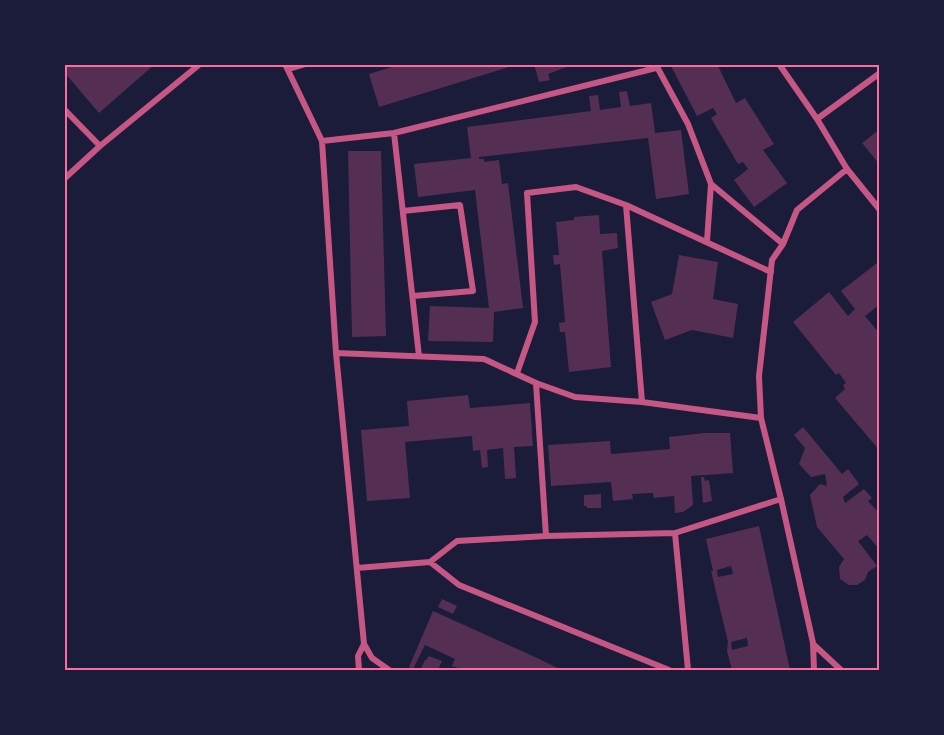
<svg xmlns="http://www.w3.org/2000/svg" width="944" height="735" font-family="'Varela Round',sans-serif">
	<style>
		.building { fill: #542f53; fill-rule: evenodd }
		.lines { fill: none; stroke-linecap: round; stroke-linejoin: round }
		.minor { stroke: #c65784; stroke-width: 6 }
		.neatline { fill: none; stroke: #ff6b9d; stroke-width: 2 }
	</style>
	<rect width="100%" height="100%" fill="#1b1b3a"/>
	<path class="building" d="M64 64H155L99 113 64 72Z
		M402 64H516V65L379 107 369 74Z
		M534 64H572V65L548 74 550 80 539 82Z
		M670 64H717L736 103 745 98 774 144 763 150 787 183 754 207 734 180 748 169 743 162 738 164 711 118 717 114 713 108 697 116Z
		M627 91 630 106 651 103 655 133 681 130 689 194 656 199 648 138 479 157V159H484V162L499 160 502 184 508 183 523 308 494 312 493 342 428 341 430 306 489 308 475 190 418 197 414 164 471 158 467 127 591 111 589 96 598 95 600 110 621 107 619 92Z
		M880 129V165L862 143Z
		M348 151H381L386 336 352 337Z
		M599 215 600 234 617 233 618 248 602 251 611 367 569 372 565 332H560L559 323 565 322 560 264 554 265 553 255H559L556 222 574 220V217Z
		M679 255 718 262 713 299 738 304 733 338 692 330 665 340 651 302 672 294Z
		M877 263 880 266V304L865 316 880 334V451L835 398 845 389 843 385 846 383 839 373 836 375 793 322 829 292 848 316 855 309 841 291Z
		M468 395 470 408 530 403 533 446 514 447 516 478 505 479 503 448 487 450 488 467 482 468 480 450 473 451 472 436 405 442 410 498 367 501 361 430 409 426 407 401Z
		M803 427 842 474 848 469 859 484 843 497 845 503 864 489 872 498 868 501 880 514V550L867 535 858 541 877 566 868 572 865 580 857 585H849L840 579 839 567 844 559 817 527 810 495 820 484 827 486 825 474 811 477 799 464 805 448 794 435Z
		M704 433H730L733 473 691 476 693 505 683 512 675 513 674 496 654 498 653 493 632 494 633 499 613 501 611 482 551 486 548 445 610 441 611 454 670 449 669 437Z
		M701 477H704L705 481 709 480 712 501 703 503Z
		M601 494V508H587V506H584V495Z
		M759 526 790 670H732L727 651 728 642 711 571H713L706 539ZM731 566 733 574 718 577 717 570ZM747 638 748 646 732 650 731 642Z
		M442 599 457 606 453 614 438 607Z
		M433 611 535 657 562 670H464L452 666 455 659 425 645 413 669 409 667Z
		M429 656 442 661 438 670H420L425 660H426Z"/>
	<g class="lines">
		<path class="minor" d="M285 64 322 141 336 353 364 644 372 658 389 670
			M779 64 817 119 847 169 880 210
			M656 65 688 124 711 184 783 244
			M288 69 305 64
			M64 109 100 146
			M817 119 880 73
			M394 133 419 356
			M322 141 394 133 656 68
			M64 179 100 146 200 64
			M626 205 642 402
			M403 211 460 205 473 291 413 296
			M707 241 711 184
			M336 353 484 359 536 383 575 397 642 402 761 418
			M517 373 535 322 527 193 576 187 626 205 771 272
			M536 383 546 536
			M675 533 781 499
			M430 562 459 585 669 670
			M357 568 430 562 457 541 546 536 675 533 688 670
			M813 644 841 670
			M359 670 358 656 364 644
			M814 670 813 643 781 499 761 418 759 376 772 260 783 244 797 210 847 169"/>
	</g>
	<rect width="944" height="735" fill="none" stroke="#1b1b3a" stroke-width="132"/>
	<rect x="66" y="66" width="812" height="603" class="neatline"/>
</svg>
